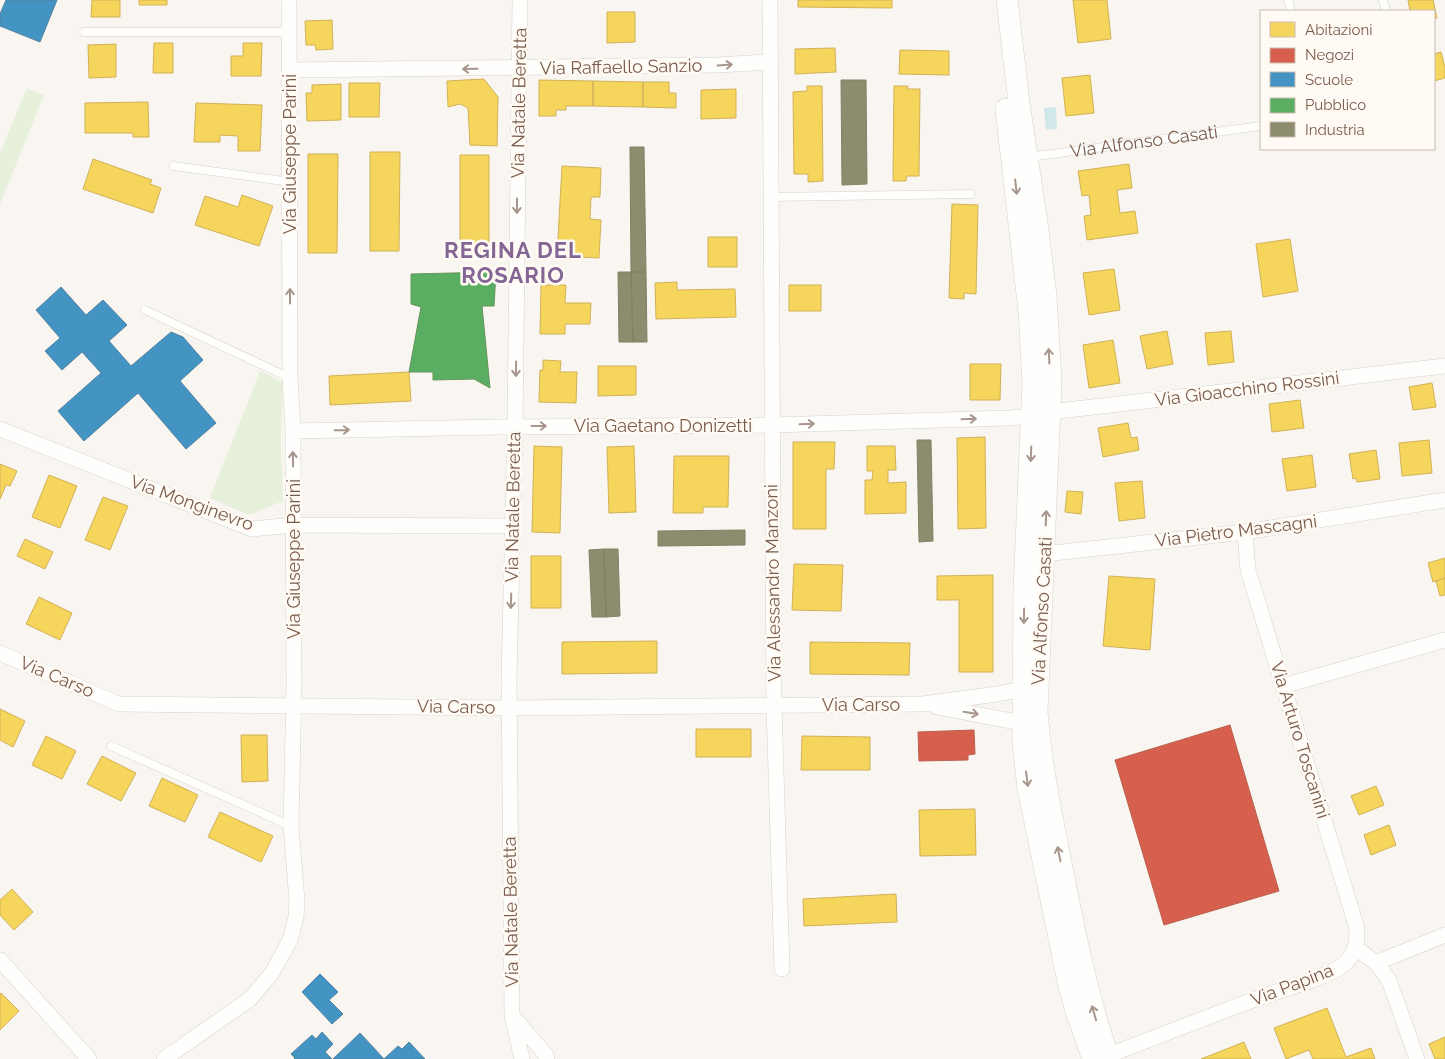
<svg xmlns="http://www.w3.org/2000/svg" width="1445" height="1059" font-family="Raleway,sans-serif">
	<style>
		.green { fill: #e7f0db }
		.water { fill: #d0e8ea }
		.homes { fill: #f6d55c; stroke: #d1b158 }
		.shops { fill: #d6604d; stroke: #ba5f4d }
		.schools { fill: #4393c3; stroke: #5482a0 }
		.public { fill: #5aae61; stroke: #64955b }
		.industry { fill: #8c8c6e; stroke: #877e64 }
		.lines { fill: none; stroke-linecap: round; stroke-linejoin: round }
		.service-casing { stroke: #d7d1cb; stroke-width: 9 }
		.minor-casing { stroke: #d7d1cb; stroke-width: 16 }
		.secondary-casing { stroke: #d9d2cb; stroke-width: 22 }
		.service { stroke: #fefefd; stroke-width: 8 }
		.minor { stroke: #fefefd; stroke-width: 15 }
		.secondary { stroke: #fefefd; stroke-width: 21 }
		.oneway { stroke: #a8958b }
		.labels { text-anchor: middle; stroke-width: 5; stroke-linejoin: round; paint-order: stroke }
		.street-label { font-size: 18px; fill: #7a5c4d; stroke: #fffaf3 }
		.district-label { font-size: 22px; font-weight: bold; letter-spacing: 1px; fill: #846695; stroke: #fffaf3 }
	</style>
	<rect width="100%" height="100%" fill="#f9f5f0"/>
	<path class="green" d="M27 88 44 95 0 204V153Z
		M260 371 283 382 281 443 283 501 249 515 210 498Z"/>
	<path class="water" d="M1056 107 1057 129 1046 130 1044 108Z"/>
	<path class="homes" d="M92 0H120V17H91Z
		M139 0H167V5H139Z
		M798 0H892V8L798 7Z
		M1073 0H1107L1111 39 1078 43Z
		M1408 0H1433L1437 18H1434V11H1410Z
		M607 12H635V42L607 43Z
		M332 20 333 49 316 50 315 45H306L305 21Z
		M154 43H173V73H153Z
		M243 43H262L261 76H231V56H243Z
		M116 44V77L89 78 88 45Z
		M835 48 836 72 795 74V49Z
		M900 50 949 51V75L899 74Z
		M1441 52 1445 67V78L1434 81V54Z
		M1090 75 1094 113 1066 116 1062 78Z
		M484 79 498 97 497 146 470 145 468 108 460 104 448 107 447 81Z
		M539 80 593 81V106H566V110H556V116H539Z
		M593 81 643 82V107L593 106Z
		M643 82H669V93H676V108L643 107Z
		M349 83H380L379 117H349Z
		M341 84V120L307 121 306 93H312V85Z
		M807 86H822L823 181 808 182V174H794L793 92 807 91Z
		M894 86H908L907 89H920L919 176H907L906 181H893Z
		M736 89V118L701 119V90Z
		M148 102 149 137H133V133H85V103Z
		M196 103 262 105 260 151H238V136L220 135V142H194Z
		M370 152H400L399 251H370Z
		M308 154H338L337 253H308Z
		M460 155H489V254H460Z
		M93 159 152 180 150 184 161 188 153 213 83 189Z
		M1129 164 1132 188 1117 190 1120 213 1135 211 1138 233 1087 240 1084 216 1091 215 1089 195 1082 196 1078 171Z
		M562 166 601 168 600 197H591L590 219 601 220 599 258 557 256Z
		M242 195 273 206 259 246 195 225 205 196 238 207Z
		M952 204 978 205 976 294 964 293V299L949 298Z
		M708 237H737V267H708Z
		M1290 239 1298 291 1263 297 1256 244Z
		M1114 269 1120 310 1089 315 1083 273Z
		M677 282V290L735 289 736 317 656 319 655 283Z
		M541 285H566L565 303H591L590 324H565V334H540Z
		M789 285H821V311H789Z
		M1167 331 1173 364 1147 369 1140 336Z
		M1231 331 1234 362 1208 365 1205 333Z
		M1113 340 1120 383 1089 388 1083 345Z
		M543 360 561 361 560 372H577L576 403 539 402 540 370H543Z
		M970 364H1001L1000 400H970Z
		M598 366H636V395L598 396Z
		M409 372 411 401 330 405 329 376Z
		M1432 383 1436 407 1413 410 1409 387Z
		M1300 400 1304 428 1272 432 1269 404Z
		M1128 423 1131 438 1137 437 1139 450 1103 457 1098 428Z
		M985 437 986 528 958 529 957 438Z
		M1429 440 1432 473 1402 476 1399 443Z
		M793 442H835L834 469H826V529H793Z
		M534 446 562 447 560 533 532 532Z
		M634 446 636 512 609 513 607 447Z
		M867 446H895L896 470H888V483L906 482V513L865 514V480H872L873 471H867Z
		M1376 450 1380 479 1357 482 1356 478 1353 479 1349 454Z
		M1312 455 1316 487 1287 491 1282 459Z
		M674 456H729L728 507H703V513H673Z
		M0 464 17 471 10 486 6 485 0 499Z
		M49 475 77 486 60 528 32 517Z
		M1142 481 1145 518 1119 521 1115 483Z
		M1067 491 1083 492 1081 514 1065 512Z
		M103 497 128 506 110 550 85 540Z
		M25 539 53 552 45 569 17 556Z
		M531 556H561V608H531Z
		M1445 558V578L1433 582 1428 563Z
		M794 564 843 565 841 611 792 610Z
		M993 575V672H959V600H937V576Z
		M1109 576 1155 579 1150 650 1103 646Z
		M1445 578V595L1440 596 1436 581Z
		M39 597 72 613 60 640 26 624Z
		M657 641V673L562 674V642Z
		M810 642 910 643 909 675 810 674Z
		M0 709 25 721 13 747 0 740Z
		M696 729H751V757H696Z
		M241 735H267L268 781 242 782Z
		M46 736 76 751 62 779 32 765Z
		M802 736 870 737V770H801Z
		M102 756 136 773 121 801 87 784Z
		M162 778 198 795 185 822 149 806Z
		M1376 786 1384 805 1359 815 1351 796Z
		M975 809 976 855 920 856 919 810Z
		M220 812 273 836 261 862 208 837Z
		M1389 825 1396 845 1371 855 1364 835Z
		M12 889 33 912 14 930 0 915V900Z
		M896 894 897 922 804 926 803 899Z
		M1 993 19 1011 0 1030V994Z
		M1327 1008 1346 1057 1371 1048 1375 1059H1313L1309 1050 1286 1059 1274 1028Z
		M1445 1037V1059H1435L1429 1044Z
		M1244 1042 1251 1059H1201Z"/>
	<path class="shops" d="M1230 725 1279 891 1164 925 1115 760Z
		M974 730 975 754 968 755V760L919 761 918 732Z"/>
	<path class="schools" d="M6 0H57L40 42 0 26V14Z
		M61 287 86 315 103 300 127 325 109 341 131 366 171 332 183 337 203 360 180 381 216 423 186 449 138 393 84 441 58 411 101 373 82 352 62 370 45 351 60 338 36 310Z
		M320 974 338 992 329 1000 343 1014 332 1024 302 992Z
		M322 1032 333 1044 325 1052 332 1059H294L295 1058 291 1054 312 1035 316 1039Z
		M360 1033 384 1059H333Z
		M409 1042 425 1059H384L398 1046 402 1049Z"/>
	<path class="public" d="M496 272 494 306H482L490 388 474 379 433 380V372H409L421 307 411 304V274Z"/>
	<path class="industry" d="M841 80H866L867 184 842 185Z
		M630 147H644L646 272H631Z
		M618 272H631L633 342H619Z
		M631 272H646L647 342H633Z
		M917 440H931L933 541 919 542Z
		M745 530V545L658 546V531Z
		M604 549 606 617H592L589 550Z
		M604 549H618L620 616 606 617Z"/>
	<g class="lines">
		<defs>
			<g id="service">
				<path d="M1288 0 1291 11"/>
				<path d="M1383 0 1386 11"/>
				<path d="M84 32H289"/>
				<path id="s1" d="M1029 157 1261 126"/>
				<path d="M174 166 291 182"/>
				<path d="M770 197 971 194"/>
				<path d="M145 310 290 378"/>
				<path d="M111 746 291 826"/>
			</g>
			<path id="minor" d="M520 0 515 427 509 680 512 1015 522 1059
				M770 0 774 705 782 969
				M290 70 716 65 771 62
				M0 429 252 529 294 525 513 526
				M293 431 498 427 772 425 1010 418 1032 416 1050 412 1445 366
				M1035 555 1245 532 1445 500
				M0 653 119 704 509 708 923 704 997 694 1032 687
				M1283 686 1445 640
				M937 707 1022 723 1032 726
				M1356 948 1376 963 1389 980 1417 1059
				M0 960 89 1059
				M1376 963 1445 935
				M514 1018 546 1055 547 1059
				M164 1059 250 999 272 973 290 940 296 917 297 901 291 826 294 685 293 431 290 378 289 0
				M1099 1059C1154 1038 1209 1016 1264 996 1285 989 1325 978 1342 966 1356 955 1359 941 1356 925L1248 570 1245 532"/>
			<path id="secondary" d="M1007 0 1019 103 1038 230 1046 296 1051 382 1037 712C1041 763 1051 813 1061 863 1074 929 1087 995 1109 1059
				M1006 109 1029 311 1033 383 1024 591 1023 745 1028 788 1069 986 1076 1011 1093 1059"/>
		</defs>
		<use href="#service" class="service-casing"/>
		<use href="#minor" class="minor-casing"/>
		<use href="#secondary" class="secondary-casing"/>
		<use href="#service" class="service"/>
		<use href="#minor" class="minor"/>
		<use href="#secondary" class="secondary"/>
	</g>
	<defs><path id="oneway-shaft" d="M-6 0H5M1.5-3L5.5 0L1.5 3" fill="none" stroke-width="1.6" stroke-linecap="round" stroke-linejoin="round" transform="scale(1.25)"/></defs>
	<g class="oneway">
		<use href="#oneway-shaft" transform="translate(725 65) rotate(-4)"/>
		<use href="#oneway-shaft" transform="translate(470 69) rotate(179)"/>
		<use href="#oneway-shaft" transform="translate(1016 187) rotate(83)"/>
		<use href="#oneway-shaft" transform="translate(517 206) rotate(91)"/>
		<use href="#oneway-shaft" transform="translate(290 296) rotate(-90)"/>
		<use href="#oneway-shaft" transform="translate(1049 356) rotate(-93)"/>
		<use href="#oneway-shaft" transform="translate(516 369) rotate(91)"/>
		<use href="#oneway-shaft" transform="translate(969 419) rotate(-2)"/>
		<use href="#oneway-shaft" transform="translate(807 424) rotate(-2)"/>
		<use href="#oneway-shaft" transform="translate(539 426)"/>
		<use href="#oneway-shaft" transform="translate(342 430) rotate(-1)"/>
		<use href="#oneway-shaft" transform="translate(1031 454) rotate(92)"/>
		<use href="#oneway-shaft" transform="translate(293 459) rotate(-91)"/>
		<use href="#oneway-shaft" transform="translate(1046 518) rotate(-88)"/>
		<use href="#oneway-shaft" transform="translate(511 601) rotate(92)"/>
		<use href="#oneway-shaft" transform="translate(1024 616) rotate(91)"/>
		<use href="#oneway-shaft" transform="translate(971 713) rotate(10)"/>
		<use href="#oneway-shaft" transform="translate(1027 779) rotate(83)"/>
		<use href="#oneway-shaft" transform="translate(1059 854) rotate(-101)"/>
		<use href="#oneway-shaft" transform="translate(1094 1013) rotate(-106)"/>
	</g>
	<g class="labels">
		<g class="street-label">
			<text transform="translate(621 67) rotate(-1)" y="6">Via Raffaello Sanzio</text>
			<text transform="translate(519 103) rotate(-89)" y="6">Via Natale Beretta</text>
			<text dy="6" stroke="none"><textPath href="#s1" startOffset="116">Via Alfonso Casati</textPath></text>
			<text transform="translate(290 154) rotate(-90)" y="6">Via Giuseppe Parini</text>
			<text transform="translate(1247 389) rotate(-7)" y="6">Via Gioacchino Rossini</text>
			<text x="663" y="432">Via Gaetano Donizetti</text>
			<text transform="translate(192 503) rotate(20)" y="6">Via Monginevro</text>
			<text transform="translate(513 507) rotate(-89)" y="6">Via Natale Beretta</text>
			<text transform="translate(1236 531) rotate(-7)" y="6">Via Pietro Mascagni</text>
			<text transform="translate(294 559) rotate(-90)" y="6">Via Giuseppe Parini</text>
			<text transform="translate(773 583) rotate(-91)" y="6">Via Alessandro Manzoni</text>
			<text transform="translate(1042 611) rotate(-87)" y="6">Via Alfonso Casati</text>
			<text transform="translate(57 677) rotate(23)" y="6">Via Carso</text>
			<text x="861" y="711">Via Carso</text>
			<text transform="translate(456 707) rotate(1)" y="6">Via Carso</text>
			<text transform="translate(1300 740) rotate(73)" y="6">Via Arturo Toscanini</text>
			<text transform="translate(511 912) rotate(-91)" y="6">Via Natale Beretta</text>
			<text transform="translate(1292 985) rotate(-21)" y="6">Via Papina</text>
		</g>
		<g class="district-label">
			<text x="513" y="258">REGINA DEL<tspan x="513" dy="25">ROSARIO</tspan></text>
		</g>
	</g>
	<rect x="1260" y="10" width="175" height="140" fill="#fffaf3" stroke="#cabbb1"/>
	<rect x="1270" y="22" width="25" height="15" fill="#f6d55c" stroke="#cabbb1"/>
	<text x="1305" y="35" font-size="15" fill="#7a5c4d">Abitazioni</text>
	<rect x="1270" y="48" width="25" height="15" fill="#d6604d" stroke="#cabbb1"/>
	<text x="1305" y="60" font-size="15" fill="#7a5c4d">Negozi</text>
	<rect x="1270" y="72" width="25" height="15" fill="#4393c3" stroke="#cabbb1"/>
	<text x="1305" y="85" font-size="15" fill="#7a5c4d">Scuole</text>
	<rect x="1270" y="98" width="25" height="15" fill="#5aae61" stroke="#cabbb1"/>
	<text x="1305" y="110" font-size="15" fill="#7a5c4d">Pubblico</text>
	<rect x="1270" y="122" width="25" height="15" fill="#8c8c6e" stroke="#cabbb1"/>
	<text x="1305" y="135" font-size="15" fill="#7a5c4d">Industria</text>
</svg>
